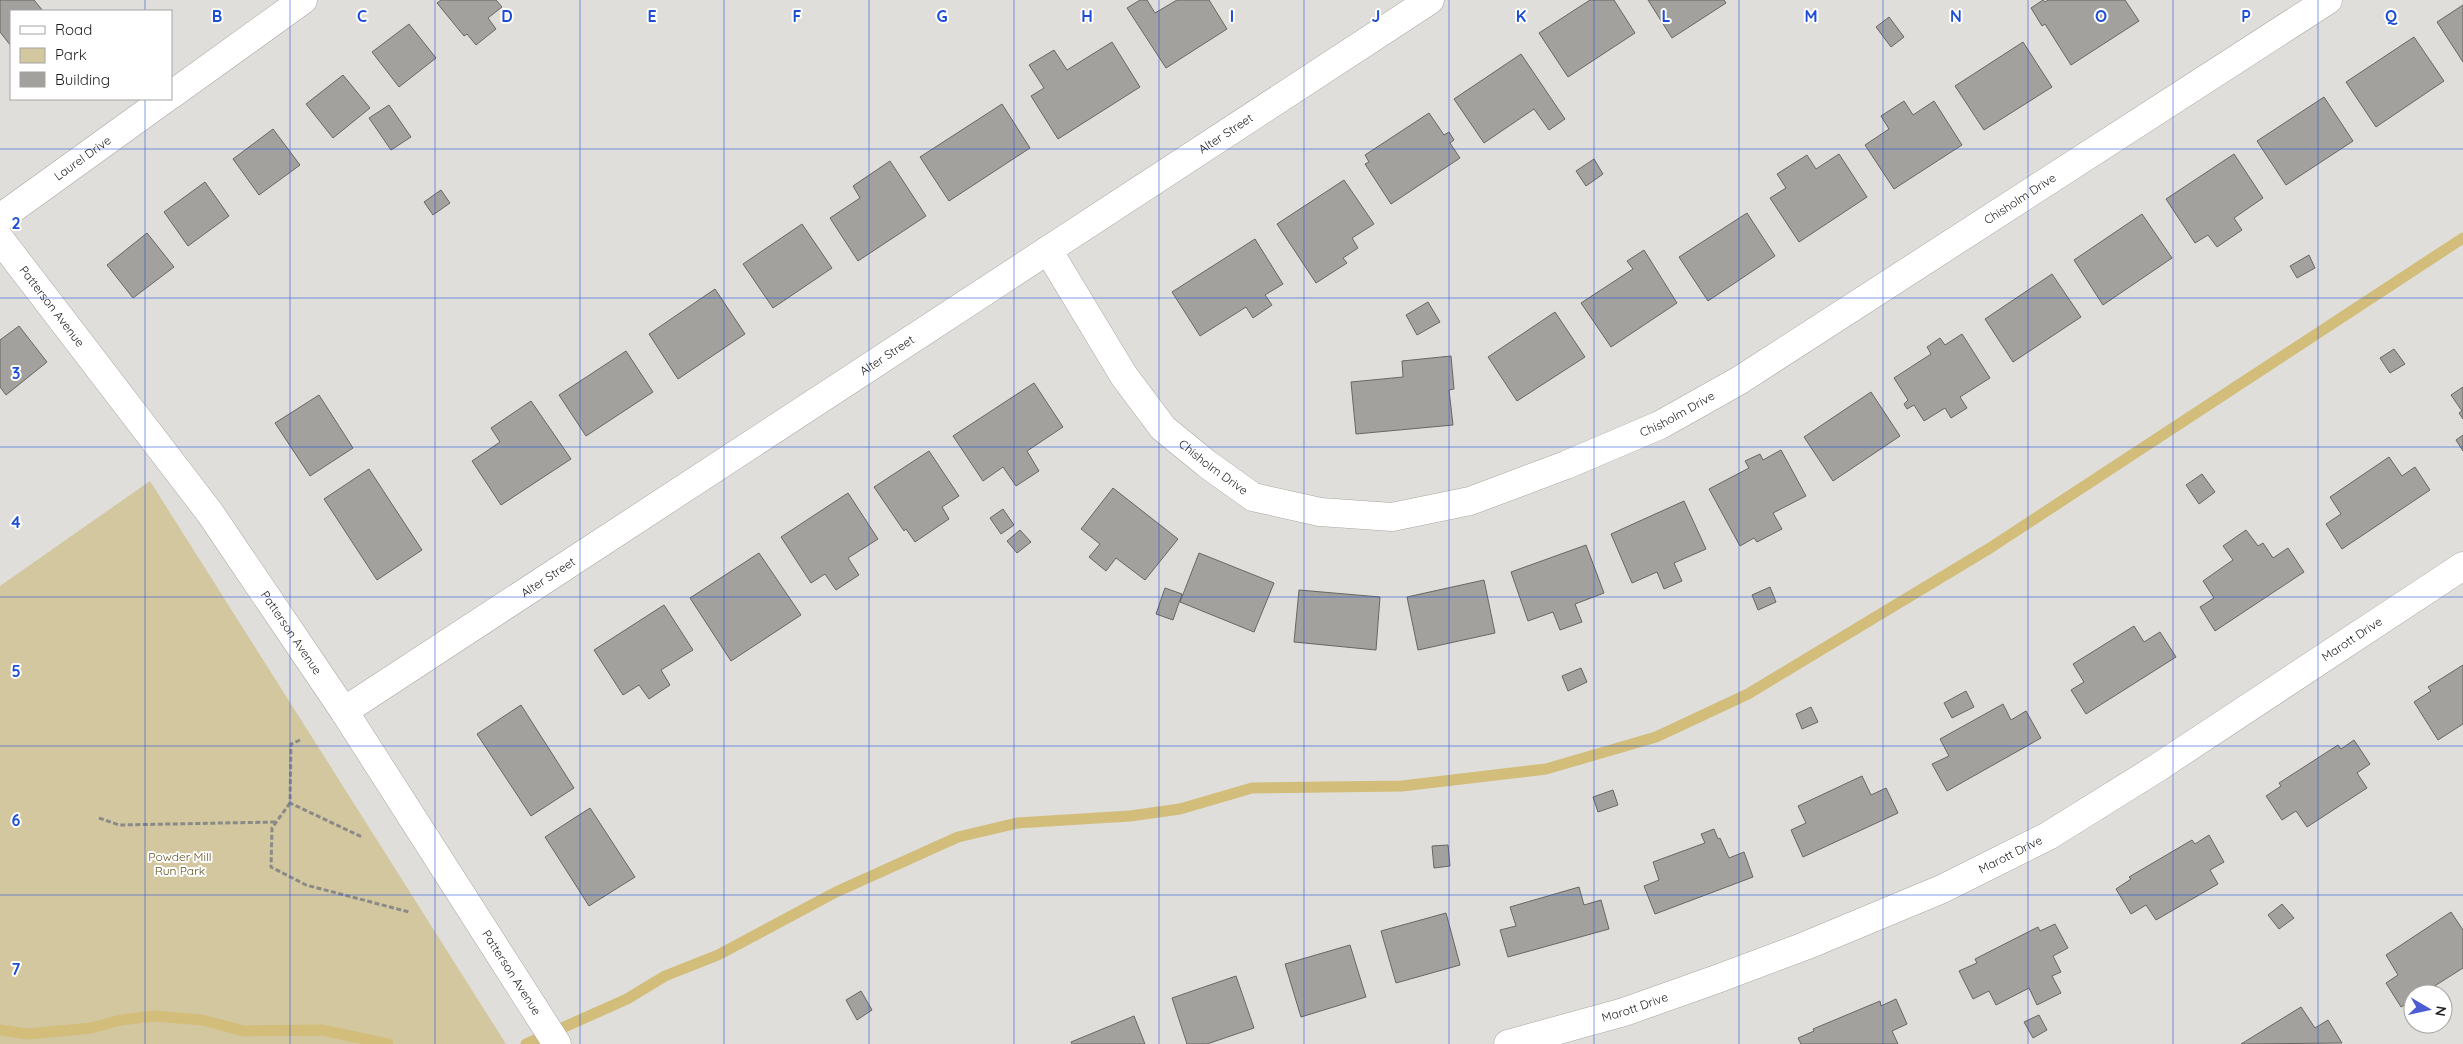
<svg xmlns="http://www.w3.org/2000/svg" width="2463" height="1044" font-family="Quicksand,sans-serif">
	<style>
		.green { fill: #d3c7a0 }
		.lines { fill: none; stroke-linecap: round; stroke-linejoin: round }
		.stream { stroke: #d2bd7b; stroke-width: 11 }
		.building { fill: #a2a19d; stroke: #686762 }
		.street-casing { stroke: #a9a7a3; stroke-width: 29 }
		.secondary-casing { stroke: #a9a7a3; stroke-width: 29 }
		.path { stroke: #8b8a87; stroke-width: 3; stroke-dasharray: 5 2.5; stroke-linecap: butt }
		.street { stroke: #fff; stroke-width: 28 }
		.secondary { stroke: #fff; stroke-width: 28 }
		.grid { fill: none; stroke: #1d4ed8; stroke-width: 1; stroke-opacity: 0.55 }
		.labels { text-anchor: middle; stroke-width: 4; stroke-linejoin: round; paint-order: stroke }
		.street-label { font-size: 12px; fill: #1c1c1a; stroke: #fff }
		.park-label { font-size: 12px; fill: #625422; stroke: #fff }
		.grid-label { font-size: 16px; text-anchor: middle; font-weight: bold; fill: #1d4ed8; stroke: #fff; stroke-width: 4; stroke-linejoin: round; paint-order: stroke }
	</style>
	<rect width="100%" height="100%" fill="#e0deda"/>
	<path class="green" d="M150 481 506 1044H0V586Z"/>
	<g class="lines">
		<path class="stream" d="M0 1030 28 1034 91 1028 121 1020 155 1016 202 1020 244 1031 322 1030 388 1044
			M526 1044 627 999 665 976 718 955 836 892 958 837 1017 823 1130 816 1180 809 1252 788 1402 786 1546 769 1656 737 1748 694 1990 548 2463 238"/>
	</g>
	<path class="building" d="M0 0H34L43 11H11V46L0 32Z
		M441 0H496L502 7 488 18 496 29 476 45 467 34 464 36 437 3Z
		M1140 0H1147L1155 13 1177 0H1209L1227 29 1166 68 1127 8Z
		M1590 0H1614L1635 33 1568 77 1539 33Z
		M1648 0H1724L1726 3 1672 38Z
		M2043 0 2045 2 2048 0H2125L2139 21 2071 65 2045 24 2042 26 2031 8Z
		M2463 5V62L2437 22Z
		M1889 17 1904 37 1891 47 1876 27Z
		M409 24 436 58 399 87 372 52Z
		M2414 37 2444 81 2376 127 2346 82Z
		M1112 42 1140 87 1058 139 1031 96 1044 88 1029 65 1054 50 1067 70Z
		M2023 42 2052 87 1984 130 1955 86Z
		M1521 54 1565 119 1549 130 1534 109 1484 143 1454 99Z
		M343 75 370 108 333 138 306 104Z
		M2324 97 2353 141 2286 185 2257 141Z
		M1904 101 1913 115 1934 101 1962 145 1894 189 1865 145 1889 129 1881 116Z
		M1002 104 1030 148 949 201 920 157Z
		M389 105 411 137 391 150 369 118Z
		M1429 113 1444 135 1449 132 1454 140 1450 143 1460 158 1391 204 1365 164 1369 162 1365 155Z
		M273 129 300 165 259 195 233 159Z
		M1839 154 1867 197 1799 242 1770 198 1786 188 1777 174 1807 155 1816 169Z
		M2234 154 2263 198 2234 218 2242 230 2217 247 2208 235 2195 243 2166 199Z
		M1594 159 1603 174 1586 186 1576 171Z
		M890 161 926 216 858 261 830 218 860 198 853 186Z
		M1344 180 1374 224 1352 238 1358 248 1343 258 1347 263 1316 283 1277 224Z
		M205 182 229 216 188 246 164 212Z
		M441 190 450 203 433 215 424 202Z
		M1747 213 1775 256 1708 301 1679 257Z
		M2142 214 2172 258 2103 305 2074 260Z
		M802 224 832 268 773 308 743 264Z
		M147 233 174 267 133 298 107 265Z
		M1255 239 1283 284 1265 295 1272 305 1253 318 1246 307 1200 336 1172 292Z
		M1644 250 1677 303 1611 347 1581 303 1633 269 1627 261Z
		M2309 255 2315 268 2297 278 2290 266Z
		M2052 274 2081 317 2013 362 1985 319Z
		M715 289 745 334 678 379 649 334Z
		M1428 302 1440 322 1417 335 1406 315Z
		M1555 312 1585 357 1517 401 1488 357Z
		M19 326 47 362 6 395 0 387V340Z
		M1962 334 1990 378 1960 397 1967 408 1951 418 1945 408 1924 421 1914 405 1907 409 1904 404 1908 400 1894 378 1931 354 1927 347 1940 338 1945 345Z
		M2394 349 2405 364 2390 373 2380 358Z
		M626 351 653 392 586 436 559 395Z
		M1451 356 1454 389 1449 390 1453 425 1356 434 1351 382 1403 377 1402 361Z
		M1034 383 1063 427 1027 451 1039 471 1016 486 1003 467 983 481 953 436Z
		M2463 387V419L2459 413 2462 411 2451 395Z
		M1871 392 1900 436 1833 481 1804 437Z
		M319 395 353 448 310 476 275 423Z
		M531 401 571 459 501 505 472 461 500 442 491 428Z
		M2463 435V451L2456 440Z
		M1781 450 1806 496 1773 513 1782 529 1757 542 1754 538 1740 546 1709 489 1749 468 1745 461 1760 454 1763 460Z
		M929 451 959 496 942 507 949 519 915 542 906 529 904 531 874 487Z
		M2389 457 2402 476 2415 467 2430 490 2342 549 2326 524 2341 514 2330 497Z
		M369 469 422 550 377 580 324 499Z
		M2202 474 2215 492 2199 504 2186 485Z
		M1113 488 1178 539 1145 580 1116 558 1106 571 1089 557 1100 544 1081 529Z
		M848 493 878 539 848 558 859 575 836 590 825 574 811 583 781 537Z
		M1684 501 1706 549 1674 563 1682 581 1664 589 1657 572 1632 583 1611 534Z
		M1003 509 1014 525 1001 534 990 518Z
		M1020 530 1031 542 1017 553 1007 541Z
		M2246 530 2258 546 2263 543 2273 558 2288 548 2304 572 2215 631 2200 607 2214 598 2203 581 2233 560 2223 546Z
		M1586 545 1604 593 1575 604 1582 622 1560 630 1553 612 1528 621 1511 572Z
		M759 553 801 615 731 661 690 598Z
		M1199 553 1274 583 1254 632 1180 602Z
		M1484 580 1495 633 1418 650 1407 597Z
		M1770 587 1776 602 1758 610 1752 595Z
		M1165 588 1182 594 1173 620 1156 614Z
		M1299 590 1380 597 1376 650 1294 642Z
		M664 605 693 650 661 670 670 685 649 699 639 685 623 695 594 650Z
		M2134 626 2144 642 2160 632 2176 657 2086 714 2071 690 2084 682 2073 664Z
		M2463 665V724L2438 740 2414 702 2431 691 2428 687Z
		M1581 668 1587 682 1568 691 1562 676Z
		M1966 691 1974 707 1952 718 1944 703Z
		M2003 704 2011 720 2026 711 2041 738 1947 791 1932 764 1949 756 1940 739Z
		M521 705 574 788 531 816 477 734Z
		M1811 707 1818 722 1802 729 1796 714Z
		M2354 740 2370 764 2357 773 2367 788 2307 827 2296 811 2282 820 2266 796 2281 786 2279 783 2338 745 2341 749Z
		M1862 776 1871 795 1886 788 1898 813 1803 857 1791 830 1806 823 1798 806Z
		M1613 790 1618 805 1598 812 1593 797Z
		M590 808 635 877 589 906 545 837Z
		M1714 829 1718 839 1720 838 1729 858 1744 852 1753 877 1655 914 1644 886 1659 880 1653 862 1705 843 1701 834Z
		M2209 835 2224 862 2210 870 2218 884 2156 920 2146 905 2131 914 2116 889 2131 879 2129 877 2192 840 2195 844Z
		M1448 845 1450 866 1434 868 1432 846Z
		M1579 887 1584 905 1601 900 1609 929 1508 957 1500 930 1516 926 1510 907Z
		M2282 904 2294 918 2279 929 2268 915Z
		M2451 912 2463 930V968L2422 994H2413V1000L2401 1007 2386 983 2398 975 2386 955Z
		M1446 913 1460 965 1396 983 1381 931Z
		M2055 924 2068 948 2053 956 2061 972 2052 976 2061 993 2037 1005 2029 988 1996 1005 1989 991 1973 999 1959 971 1977 963 1975 959 2038 927 2040 931Z
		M1350 945 1366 997 1301 1017 1285 964Z
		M1236 976 1254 1028 1207 1044H1187L1172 998Z
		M861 991 872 1010 857 1020 846 1000Z
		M1896 999 1907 1024 1892 1031 1898 1044H1801L1798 1038 1814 1031 1813 1029 1880 1001 1881 1006Z
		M2301 1007 2315 1028 2328 1020 2342 1043 2241 1044Z
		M2039 1015 2047 1030 2033 1038 2024 1022Z
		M1134 1016 1145 1044H1072L1071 1042Z"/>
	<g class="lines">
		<defs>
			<g id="street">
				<path d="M171 95 303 0"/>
				<path id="s1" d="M0 218 165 99"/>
				<path id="s2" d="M1048 250 1124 376 1163 428 1207 464 1253 497 1320 512 1392 517 1470 501 1566 465 1660 425 1740 380 2328 0"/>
				<path id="s3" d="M1508 1044 1624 1012 1717 979 1805 946 1942 889 2048 836 2157 768 2463 566"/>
			</g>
			<g id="secondary">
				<path id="s4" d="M0 239 210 513 344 711 557 1044"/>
				<path id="s5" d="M344 711 1430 0"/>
			</g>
		</defs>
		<use href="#street" class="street-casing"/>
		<use href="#secondary" class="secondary-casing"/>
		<path class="path" d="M300 740 291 744 290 803 362 837
			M290 803 272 828 271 867 306 885 409 912
			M99 818 119 825 276 822"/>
		<use href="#street" class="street"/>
		<use href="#secondary" class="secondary"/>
	</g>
	<path class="grid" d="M145 0V11M290 0V1044M435 0V1044M580 0V1044M724 0V1044M869 0V1044M1014 0V1044M1159 0V1044M1304 0V1044M1449 0V1044M1594 0V1044M1739 0V1044M1883 0V1044M2028 0V1044M2173 0V1044M2318 0V1044M145 99V1044M0 149H2463M0 298H2463M0 447H2463M0 597H2463M0 746H2463M0 895H2463"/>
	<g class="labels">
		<g class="street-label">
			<text dy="4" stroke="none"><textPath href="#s5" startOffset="1054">Alter Street</textPath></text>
			<text dy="4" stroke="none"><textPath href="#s1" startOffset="102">Laurel Drive</textPath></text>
			<text dy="4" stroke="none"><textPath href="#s2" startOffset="1176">Chisholm Drive</textPath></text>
			<text dy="4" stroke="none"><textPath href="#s4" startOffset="85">Patterson Avenue</textPath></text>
			<text dy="4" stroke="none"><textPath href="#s5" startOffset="649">Alter Street</textPath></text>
			<text dy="4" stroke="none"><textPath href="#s2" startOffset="771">Chisholm Drive</textPath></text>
			<text dy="4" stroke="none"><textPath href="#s2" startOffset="276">Chisholm Drive</textPath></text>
			<text dy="4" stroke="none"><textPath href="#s5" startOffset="244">Alter Street</textPath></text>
			<text dy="4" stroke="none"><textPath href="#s4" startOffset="490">Patterson Avenue</textPath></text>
			<text dy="4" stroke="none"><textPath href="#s3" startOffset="942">Marott Drive</textPath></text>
			<text dy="4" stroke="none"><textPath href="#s3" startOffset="538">Marott Drive</textPath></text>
			<text dy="4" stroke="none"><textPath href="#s4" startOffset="895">Patterson Avenue</textPath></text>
			<text dy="4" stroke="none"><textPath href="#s3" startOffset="132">Marott Drive</textPath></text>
		</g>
		<g class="park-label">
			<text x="180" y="861">Powder Mill<tspan x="180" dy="14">Run Park</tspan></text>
		</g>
	</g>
	<g class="grid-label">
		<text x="217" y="22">B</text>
		<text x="362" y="22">C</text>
		<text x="507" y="22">D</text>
		<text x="652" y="22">E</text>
		<text x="797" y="22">F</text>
		<text x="942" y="22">G</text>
		<text x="1087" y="22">H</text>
		<text x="1232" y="22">I</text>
		<text x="1376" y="22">J</text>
		<text x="1521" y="22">K</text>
		<text x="1666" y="22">L</text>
		<text x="1811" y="22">M</text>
		<text x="1956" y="22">N</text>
		<text x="2101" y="22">O</text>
		<text x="2246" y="22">P</text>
		<text x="2391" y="22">Q</text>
		<text x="16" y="229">2</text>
		<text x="16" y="379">3</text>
		<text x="16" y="528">4</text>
		<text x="16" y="677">5</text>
		<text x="16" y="826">6</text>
		<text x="16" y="975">7</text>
	</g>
	<rect x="10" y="10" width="162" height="90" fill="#ffffff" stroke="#a4a4a3"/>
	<rect x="20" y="26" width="25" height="8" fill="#ffffff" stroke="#a4a4a3"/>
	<text x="55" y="35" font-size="15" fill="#1c1c1a">Road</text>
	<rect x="20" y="48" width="25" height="15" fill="#d3c7a0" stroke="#a4a4a3"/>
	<text x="55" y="60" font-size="15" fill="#1c1c1a">Park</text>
	<rect x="20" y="72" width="25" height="15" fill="#a2a19d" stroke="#a4a4a3"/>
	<text x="55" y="85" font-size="15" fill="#1c1c1a">Building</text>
	<g transform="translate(2428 1009) rotate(99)"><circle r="24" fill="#ffffff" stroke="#a4a4a3"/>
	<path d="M0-4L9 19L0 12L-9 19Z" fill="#4c5cd2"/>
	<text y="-8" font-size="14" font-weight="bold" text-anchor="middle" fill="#1c1c1a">N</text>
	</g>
</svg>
